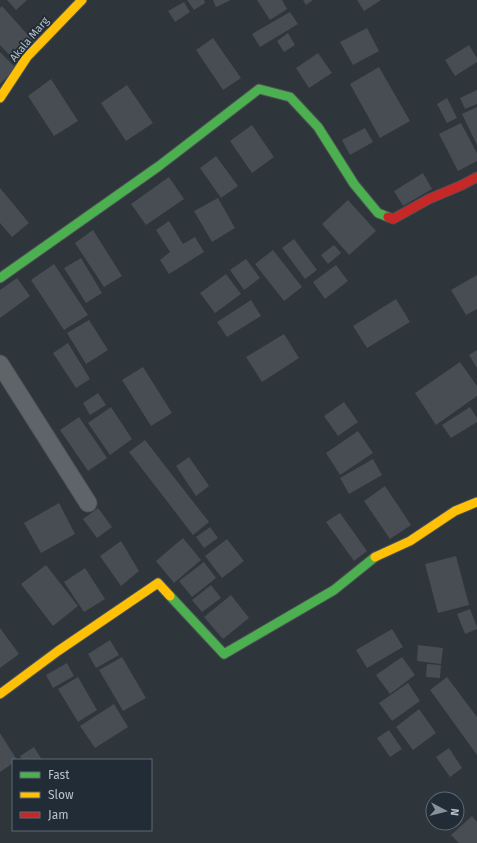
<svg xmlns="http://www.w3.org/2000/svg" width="477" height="843" font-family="'Fira Sans',sans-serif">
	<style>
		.building { fill: #474d53 }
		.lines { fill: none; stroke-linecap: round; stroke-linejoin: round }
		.street-casing { stroke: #4c5156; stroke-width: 19 }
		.fast-casing { stroke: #4c5156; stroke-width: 11 }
		.slow-casing { stroke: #4c5156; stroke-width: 11 }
		.jam-casing { stroke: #4c5156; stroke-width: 11 }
		.street { stroke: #5f6469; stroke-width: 17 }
		.fast { stroke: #4caf50; stroke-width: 9 }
		.slow { stroke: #ffc107; stroke-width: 9 }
		.jam { stroke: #c62828; stroke-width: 9 }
		.labels { text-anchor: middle; stroke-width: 3.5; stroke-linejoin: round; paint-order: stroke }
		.street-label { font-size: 11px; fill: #b9c2cb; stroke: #212c36 }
	</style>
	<rect width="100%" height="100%" fill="#2e353b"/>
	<path class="building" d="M7 0H27L16 10Z
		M187 0H204L205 3 194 10Z
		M213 0H231L216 7Z
		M257 0H282L287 9 270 20Z
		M303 0H313L306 5Z
		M357 0H381L364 11Z
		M184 2 190 12 175 22 168 11Z
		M2 6 34 42 14 60 0 45V8Z
		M290 12 298 24 260 47 252 34Z
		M367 28 379 51 353 65 340 42Z
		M288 33 295 45 284 52 277 41Z
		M213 38 241 78 223 90 196 50Z
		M469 45 477 58V62L455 76 445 60Z
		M0 52 16 68 0 84Z
		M318 53 332 73 309 88 296 68Z
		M379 67 410 121 380 138 350 84Z
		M51 79 78 121 54 136 28 96Z
		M127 85 153 123 126 141 101 103Z
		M477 90V104L465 109 460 98Z
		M447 98 457 118 447 123 437 104Z
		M477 107V145L462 114Z
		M461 123 477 153V161L458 171 439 134Z
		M252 125 274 157 252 173 230 141Z
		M365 128 373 142 350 155 342 140Z
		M216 156 238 186 221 198 200 168Z
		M423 173 432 189 403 206 394 191Z
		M169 177 184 199 146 225 131 204Z
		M0 188 29 223 12 237 0 223Z
		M218 198 235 228 212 242 194 211Z
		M348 200 376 231 349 255 322 224Z
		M169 221 183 244 195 237 204 252 169 274 160 260 170 252 156 230Z
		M93 230 122 276 104 287 75 243Z
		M294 239 317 270 305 279 282 248Z
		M334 245 341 253 328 264 321 255Z
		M273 250 302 287 284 301 255 264Z
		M81 258 102 293 86 303 64 268Z
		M246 259 260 278 244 290 230 270Z
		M54 264 88 315 64 330 31 280Z
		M336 265 348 281 325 299 313 282Z
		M226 274 241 294 215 313 200 293Z
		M477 275V309L466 315 451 290Z
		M17 278 30 296 0 318V290Z
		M396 299 410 322 367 348 353 326Z
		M251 300 261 316 227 337 217 322Z
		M89 320 108 350 86 364 67 333Z
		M284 334 299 358 262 382 246 357Z
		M68 343 90 379 76 388 53 353Z
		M477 350V368L469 355Z
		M460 362 477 386V396L436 425 415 393Z
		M143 367 172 413 151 426 122 380Z
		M98 393 106 405 90 415 83 403Z
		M344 402 358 422 338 436 324 416Z
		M111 407 132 439 110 455 88 423Z
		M470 407 477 418V422L451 438 442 425Z
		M79 417 107 458 88 471 60 430Z
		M358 431 373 453 340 475 326 453Z
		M145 440 209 522 193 535 129 452Z
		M189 457 209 486 196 496 176 466Z
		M373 459 382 475 349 494 340 478Z
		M385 486 411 525 390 539 364 501Z
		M59 503 75 534 41 553 24 523Z
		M98 508 112 527 97 538 83 519Z
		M340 513 367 551 354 561 326 522Z
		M210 527 218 538 204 548 196 537Z
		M183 538 201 560 174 583 156 561Z
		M227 539 244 561 222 578 205 556Z
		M121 541 139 571 121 586 100 556Z
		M456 556 469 605 438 613 425 564Z
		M204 562 216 578 192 597 179 581Z
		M46 565 78 606 53 626 21 584Z
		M85 568 105 599 84 612 64 582Z
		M211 585 221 598 202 612 192 600Z
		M231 595 249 618 223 639 204 617Z
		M470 609 477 627V629L465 634 457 614Z
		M0 628 19 654 0 668Z
		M392 629 403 647 367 668 356 650Z
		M110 640 119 655 96 668 88 654Z
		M418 645 443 648 441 664 417 661Z
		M122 657 146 698 123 711 99 670Z
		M402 657 415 675 390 694 376 675Z
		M67 663 74 676 53 688 46 675Z
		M427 664 441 665 440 678 426 677Z
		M78 677 97 710 78 722 58 689Z
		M447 677 477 717V755L430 690Z
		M408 683 420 701 392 721 379 703Z
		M114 704 128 727 95 748 80 726Z
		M419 709 436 733 413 750 396 727Z
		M389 730 402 749 390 757 377 738Z
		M0 733 17 760H13V763L0 772Z
		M34 747 42 760H22L20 756Z
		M449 748 462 768 450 777 436 757Z
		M472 816 477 822V843H459L451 835Z"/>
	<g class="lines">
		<defs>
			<path id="street" d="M0 364 88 503"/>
			<path id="fast" d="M0 278 159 166 259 89 290 97 318 127 354 184 378 213 388 217
				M170 596 224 654 334 590 375 557"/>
			<path id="slow" d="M0 98 27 57 82 0
				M375 557 410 541 455 511 477 502
				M0 694 58 651 158 583 170 596"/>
			<path id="jam" d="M388 217 393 219 429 199 462 185 477 177"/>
		</defs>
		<use href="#street" class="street-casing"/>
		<use href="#fast" class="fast-casing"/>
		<use href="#slow" class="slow-casing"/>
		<use href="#jam" class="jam-casing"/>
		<use href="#street" class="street"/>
		<use href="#fast" class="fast"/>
		<use href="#slow" class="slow"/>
		<use href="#jam" class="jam"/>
	</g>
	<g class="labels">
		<g class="street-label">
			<text transform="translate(29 39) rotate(-50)" y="4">Akala Marg</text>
		</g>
	</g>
	<rect x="12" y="759" width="140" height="72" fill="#212c36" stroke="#5e6872"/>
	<rect x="20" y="772" width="20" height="6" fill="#4caf50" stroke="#5e6872"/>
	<text x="48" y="779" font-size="12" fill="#b9c2cb">Fast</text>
	<rect x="20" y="792" width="20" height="6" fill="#ffc107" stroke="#5e6872"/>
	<text x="48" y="799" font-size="12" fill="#b9c2cb">Slow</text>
	<rect x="20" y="812" width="20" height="6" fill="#c62828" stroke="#5e6872"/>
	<text x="48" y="819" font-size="12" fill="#b9c2cb">Jam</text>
	<g transform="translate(445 811) rotate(97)"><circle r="19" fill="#212c36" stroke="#5e6872"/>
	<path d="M0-3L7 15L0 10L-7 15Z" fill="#889199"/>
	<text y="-6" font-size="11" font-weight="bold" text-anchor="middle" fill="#b9c2cb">N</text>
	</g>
</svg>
